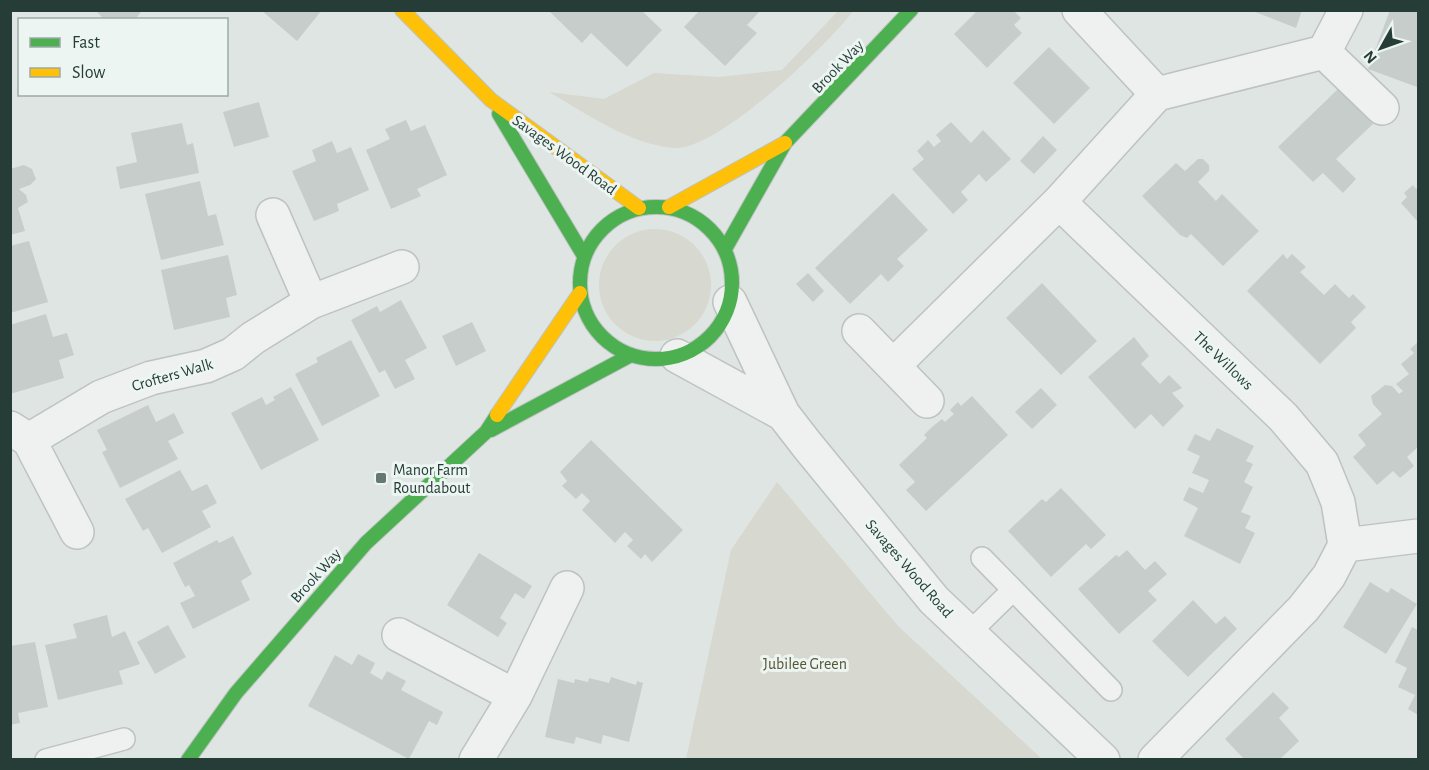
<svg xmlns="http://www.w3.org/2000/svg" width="1429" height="770" font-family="'Alegreya Sans',sans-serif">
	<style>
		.green { fill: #d7d8cf }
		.building { fill: #c7cdcb }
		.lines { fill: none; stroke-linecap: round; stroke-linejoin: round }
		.lane-casing { stroke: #bdc3c1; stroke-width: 24 }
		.street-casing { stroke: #bdc3c1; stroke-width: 36 }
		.fast-casing { stroke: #bdc3c1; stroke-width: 16 }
		.slow-casing { stroke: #bdc3c1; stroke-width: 16 }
		.lane { stroke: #eff1f1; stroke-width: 21 }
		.street { stroke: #eff1f1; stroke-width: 33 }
		.fast { stroke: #4caf50; stroke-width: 14 }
		.slow { stroke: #ffc107; stroke-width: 14 }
		.poi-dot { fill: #677873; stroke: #ecf5f2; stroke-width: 2 }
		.labels { text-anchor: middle; stroke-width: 6; stroke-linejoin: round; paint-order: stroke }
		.street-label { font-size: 16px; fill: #263d37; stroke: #ecf5f2 }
		.poi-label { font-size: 16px; fill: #263d37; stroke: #ecf5f2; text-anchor: start }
		.park-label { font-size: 16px; fill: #595634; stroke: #ecf5f2 }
	</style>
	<rect width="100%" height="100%" fill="#dfe5e3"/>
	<path class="green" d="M839 10 853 11C828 45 716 152 674 148 629 144 587 114 549 92L604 99 654 73 719 77 782 70Z
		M599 285a56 56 0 1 1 112 0a56 56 0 1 1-112 0Z
		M777 482 898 626 1042 759H686L731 550Z"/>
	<path class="building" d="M95 10H142L135 20H105Z
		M261 10H322L297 41Z
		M548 10H641L662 30 627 67 591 33 582 43Z
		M700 10H761L747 25 757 33 725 66 684 27Z
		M978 10H1013L1021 18 1014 25 1022 33 987 68 954 34Z
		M1250 10H1302L1296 28Z
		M1390 10H1418L1417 87 1368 69Z
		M1049 47 1090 88 1054 124 1013 83Z
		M1338 89 1373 124 1336 159 1356 179 1343 193 1323 173 1313 182 1278 147Z
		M259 102 269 137 234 147 223 112Z
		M406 120 411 131 425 125 447 175 417 189 421 196 391 209 366 150 390 139 385 129Z
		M951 122 971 143 983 130 1011 159 986 182 979 174 961 192 968 200 953 214 912 169 924 159 917 151 928 140 934 147 941 141 936 135Z
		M182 123 187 145 193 143 199 173 120 189 116 167 137 162 131 133Z
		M1043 136 1057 150 1034 174 1020 161Z
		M332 141 337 153 351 147 369 190 337 204 339 211 314 221 292 171 316 161 312 150Z
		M1198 159H1203L1209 165V171L1198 182 1216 201 1222 194 1259 231 1223 266 1191 234 1187 238 1180 235 1142 196 1176 163 1185 171Z
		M24 165 32 169 36 179 30 185 19 189 26 195 28 202 18 208 25 231 10 235V169Z
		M200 181 208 216 216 214 224 245 161 260 145 194Z
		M1413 185 1416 189 1418 187V222L1401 203 1407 197 1404 193Z
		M893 193 928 230 897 259 904 266 888 282 881 274 850 304 815 268Z
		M29 241 48 302 10 313V246Z
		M1283 254 1287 259 1292 254 1306 267 1300 272 1324 295 1335 284 1349 298 1353 294 1366 307 1351 322 1356 328 1320 364 1247 291Z
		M228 255 237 295 226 298 230 317 174 330 161 270Z
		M808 273 824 291 813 302 796 284Z
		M1042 283 1097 341 1061 375 1006 318Z
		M401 300 427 348 405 360 415 379 395 389 385 370 379 373 351 320 377 306 380 312Z
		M46 314 53 337 67 333 74 355 59 360 64 378 10 394V325Z
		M472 322 486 351 456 366 442 336Z
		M1134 337 1149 356 1141 364 1160 384 1169 375 1182 388 1172 393 1184 406 1163 427 1151 414 1135 429 1088 377Z
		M351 340 380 396 322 426 295 374 318 362 316 358Z
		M1418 342V447L1407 457 1414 466 1400 478 1393 471 1377 485 1353 457 1366 445 1358 435 1382 414 1373 404 1371 396 1385 385 1392 386 1399 394 1403 391 1396 384 1409 374 1401 364 1414 353 1410 349Z
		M291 387 319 440 261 470 231 413 262 397 266 405 275 400 273 397Z
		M1041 388 1057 405 1032 429 1015 412Z
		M972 396 1008 435 926 511 906 490 915 482 899 465 927 438 924 435 932 427 942 419 945 422 954 414 950 410 958 402 961 406Z
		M148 405 156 422 174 413 184 433 168 441 178 459 120 488 102 452 107 450 97 430Z
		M1217 428 1254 446 1246 461 1253 464 1244 482 1253 487 1241 512 1251 516 1245 528 1255 533 1240 564 1184 536 1198 508 1183 500 1189 487 1203 493 1209 480 1192 473 1200 456 1187 450 1195 434 1210 441Z
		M591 440 683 530 652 562 645 554 641 559 627 546 633 540 625 532 615 543 582 510 590 501 582 493 576 499 562 486 567 481 560 472Z
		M180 470 192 491 207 484 217 503 202 511 211 527 162 553 148 528 143 531 125 499Z
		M1061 488 1106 535 1091 549 1086 544 1051 577 1008 531 1042 499 1046 502Z
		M233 536 252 574 241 581 250 600 193 629 180 603 195 596 189 585 185 587 173 563 217 540 219 543Z
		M1127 550 1145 570 1155 561 1167 574 1148 591 1157 600 1119 634 1078 589 1116 555 1119 557Z
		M479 553 532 586 524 599 515 593 500 618 507 623 498 637 447 605Z
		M1370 582 1388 593 1391 588 1417 604 1386 654 1343 627Z
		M1193 600 1216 624 1225 616 1237 629 1188 677 1152 641Z
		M107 615 112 637 125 631 140 664 119 671 123 684 58 700 45 645 77 638 73 624Z
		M168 625 186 657 155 674 137 642Z
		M1412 627 1418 630V715L1408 709 1415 695 1398 687 1407 668 1395 662Z
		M35 642 48 707 18 713 20 723 10 725V646Z
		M358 654 375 663 370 673 382 680 387 671 406 681 401 690 443 712 437 725 429 721 409 759 308 706 335 655 352 665Z
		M611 677 636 685 637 681 643 683 629 742 603 735 601 744 576 737 574 744 545 737 558 679 574 683 575 679 588 682 589 678 609 683Z
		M1273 692 1289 708 1279 718 1299 741 1279 760H1245L1225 739Z"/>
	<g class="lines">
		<defs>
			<path id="lane" d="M982 558 1111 690
				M969 633 1013 590
				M46 760 124 739"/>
			<path id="street" d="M1079 10 1157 94 1324 52 1346 10
				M1324 52 1382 108
				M1059 202 1283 417 1322 463 1338 502 1345 545 1418 536
				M273 215 311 302
				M730 302 783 414 807 445 934 600 1103 760
				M859 331 927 401
				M677 356 783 414
				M894 365 1059 202 1157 94
				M10 428 29 440 101 397 151 378 206 366 233 354 253 338 311 302 402 267
				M29 440 77 532
				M399 635 515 696
				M476 760 515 696 567 588
				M1155 760 1303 609 1329 576 1345 545"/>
			<path id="fast" d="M499 114 584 256
				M580 283a76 76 0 1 1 152 0a76 76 0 1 1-152 0Z
				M725 249 785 143 911 10
				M491 430 631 355
				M188 760 236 693 366 543 486 432 497 415"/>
			<path id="slow" d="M402 10 491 100 639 208
				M669 207 785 143
				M497 415 580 293"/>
		</defs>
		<use href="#lane" class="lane-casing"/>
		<use href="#street" class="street-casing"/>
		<use href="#fast" class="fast-casing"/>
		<use href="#slow" class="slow-casing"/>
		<use href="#lane" class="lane"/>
		<use href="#street" class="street"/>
		<use href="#fast" class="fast"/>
		<use href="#slow" class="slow"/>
	</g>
	<rect class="poi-dot" x="375" y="472" width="12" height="12" rx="3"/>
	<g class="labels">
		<g class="street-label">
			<text transform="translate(837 66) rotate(-46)" y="6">Brook Way</text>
			<text transform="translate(565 154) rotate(36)" y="6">Savages Wood Road</text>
			<text transform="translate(1224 360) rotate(44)" y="6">The Willows</text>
			<text transform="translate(172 374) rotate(-16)" y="6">Crofters Walk</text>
			<text transform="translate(910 568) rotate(49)" y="6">Savages Wood Road</text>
			<text transform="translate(315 575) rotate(-48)" y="6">Brook Way</text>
		</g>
		<g class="poi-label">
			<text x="393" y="475">Manor Farm<tspan x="393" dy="18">Roundabout</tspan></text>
		</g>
		<g class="park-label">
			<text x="805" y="669">Jubilee Green</text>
		</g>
	</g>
	<rect width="1429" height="770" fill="none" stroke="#263d37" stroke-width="24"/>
	<rect x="18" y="18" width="210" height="78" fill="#ecf5f2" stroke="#9daba7" stroke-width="1.5"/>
	<rect x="30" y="38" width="30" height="9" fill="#4caf50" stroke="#9daba7" stroke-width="1.5"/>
	<text x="72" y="48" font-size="18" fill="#263d37">Fast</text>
	<rect x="30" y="68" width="30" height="9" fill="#ffc107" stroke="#9daba7" stroke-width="1.5"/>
	<text x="72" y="78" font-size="18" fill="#263d37">Slow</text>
	<g transform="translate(1381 48) rotate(230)" stroke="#ecf5f2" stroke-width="4.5" paint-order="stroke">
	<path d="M0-4.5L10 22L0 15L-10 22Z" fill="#263d37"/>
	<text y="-9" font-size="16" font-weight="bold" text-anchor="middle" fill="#263d37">N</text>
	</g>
</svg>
